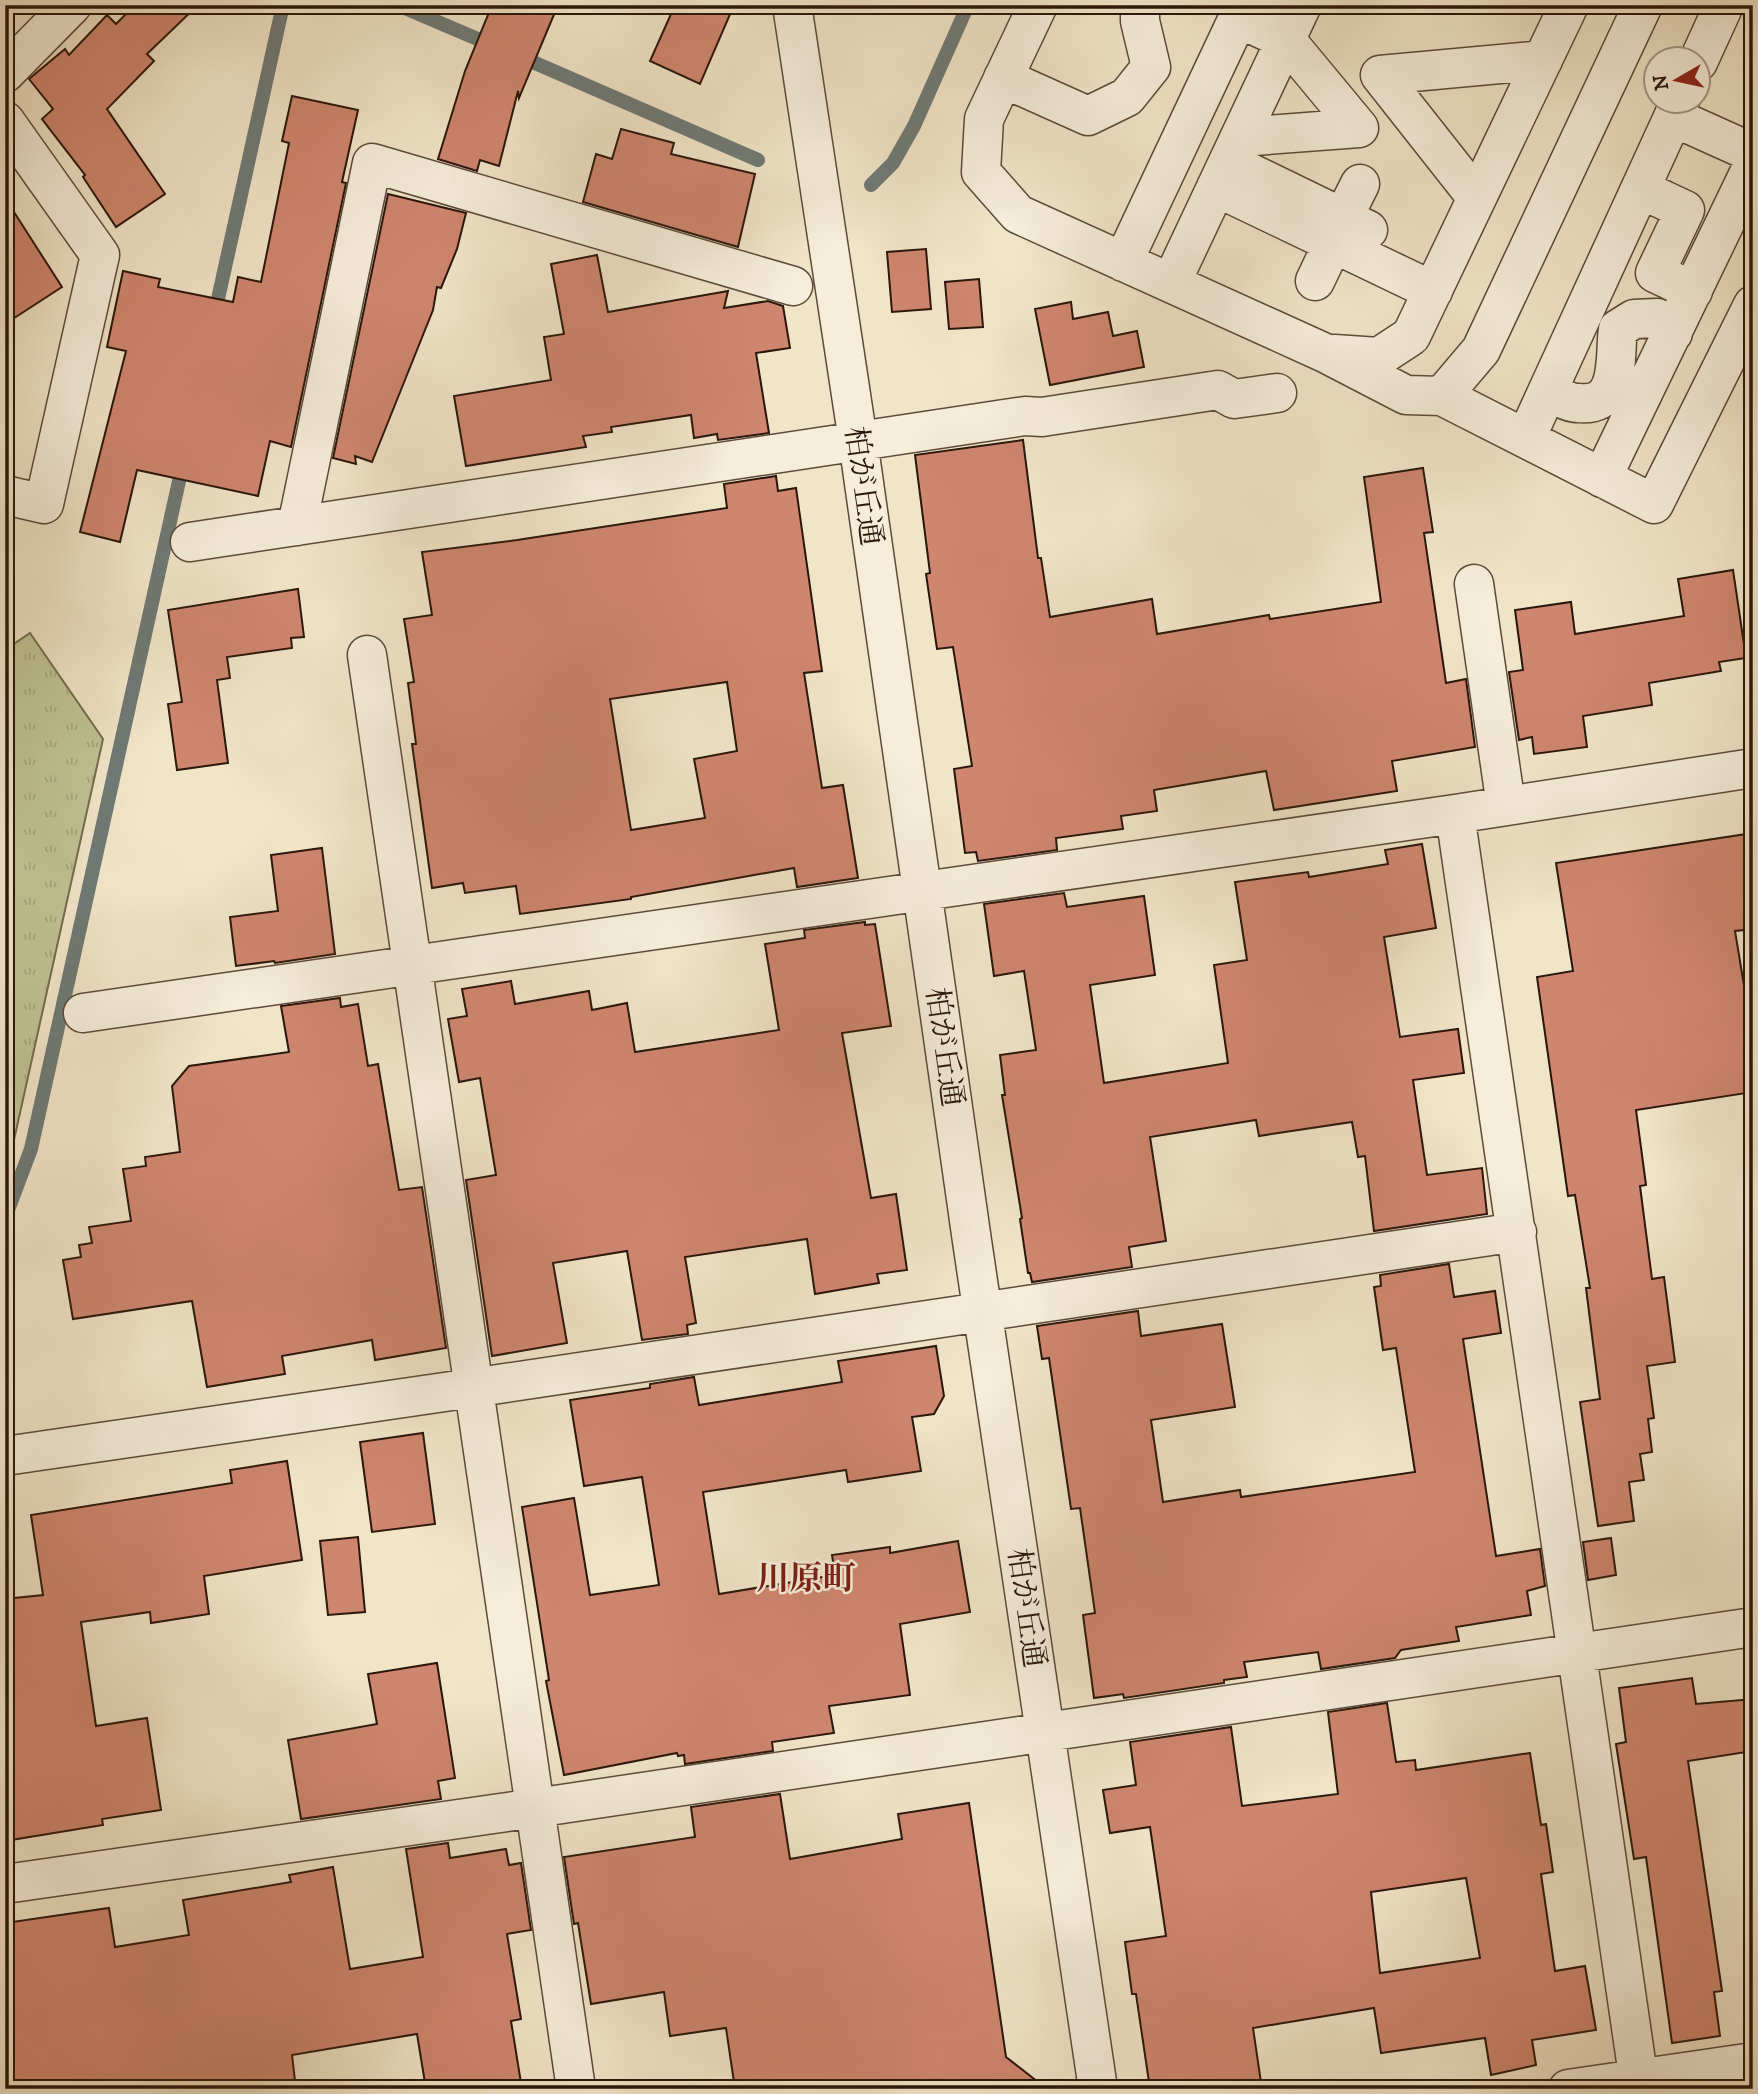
<svg xmlns="http://www.w3.org/2000/svg" width="1758" height="2094" font-family="'IM FELL DW Pica','Noto Serif JP',serif">
	<style>
		.park { fill: url(#park-tufts); stroke: #756c4f; stroke-width: 2 }
		.lines { fill: none; stroke-linecap: round; stroke-linejoin: round }
		.stream { stroke: #6f7a76; stroke-width: 14 }
		.building { fill: #ce866e; stroke: #2b160b; stroke-width: 2; fill-rule: evenodd }
		.minor-casing { stroke: #5c4a3a; stroke-width: 41 }
		.minor { stroke: #f6eedb; stroke-width: 38 }
		.labels { text-anchor: middle; stroke-width: 5; stroke-linejoin: round; paint-order: stroke }
		.street-label { font-size: 30px; fill: #2b160b; stroke: #f6eedb }
		.quarter-label { font-size: 33px; font-weight: bold; fill: #7a1f14; stroke: #f6eedb }
	</style>
	<defs>
		<pattern id="park-tufts" width="24" height="20" patternUnits="userSpaceOnUse" patternTransform="scale(1.75)"><rect width="24" height="20" fill="#bfc393"/><path d="M3 7l-1-3M5 7V3M7 7l1-3M15 17l-1-3M17 17v-4M19 17l1-3" fill="none" stroke="#a4a77d"/></pattern>
	</defs>
	<rect width="100%" height="100%" fill="#f1e5c8"/>
	<filter id="stains"><feTurbulence type="fractalNoise" baseFrequency=".00286" numOctaves="4"/><feColorMatrix values="0 0 0 0 .2 0 0 0 0 .09 0 0 0 0 .02 0 0 0 .5 -.17"/></filter>
	<radialGradient id="worn" r=".72"><stop offset=".6" stop-color="#630" stop-opacity="0"/><stop offset="1" stop-color="#630" stop-opacity=".3"/></radialGradient>
	<path class="park" d="M30 633 103 739 12 1149 5 1138V650Z"/>
	<g class="lines">
		<path class="stream" d="M398 5 494 46
			M519 56 758 160
			M871 185 893 163 914 126 968 5
			M214 317 283 5
			M5 1218 31 1149 183 463"/>
	</g>
	<path class="building" d="M135 5H198L147 54 154 61 107 109 165 194 116 227 83 177 85 175 42 119 53 109 29 79 65 49 69 55 107 15 116 24Z
		M492 5H558L519 98 518 91 499 166 480 160 477 171 438 159 465 71Z
		M675 5H734L700 84 650 61Z
		M292 96 358 110 342 182 346 183 291 447 270 441 258 496 137 470 120 542 80 532 126 351 107 347 123 271 160 279 158 287 233 302 238 277 261 282 289 143 282 141Z
		M621 129 674 143 671 154 755 174 738 247 583 202 596 154 612 159Z
		M388 194 466 213 457 249 441 288 437 287 433 310 372 462 355 456 356 464 333 458Z
		M5 198 62 287 5 324Z
		M926 249 931 309 892 312 887 252Z
		M597 255 608 312 728 291 724 308 768 301 783 306 790 348 756 353 769 433 718 440 717 434 694 438 691 415 611 427 612 432 583 436 586 447 466 466 454 396 551 380 544 337 564 334 551 264Z
		M979 279 983 327 949 329 945 282Z
		M1071 302 1073 319 1108 312 1113 336 1137 331 1144 367 1050 385 1035 309Z
		M1023 440 1038 558H1041L1050 617 1152 599 1157 634 1269 615 1270 619 1381 602 1364 477 1423 468 1433 532 1424 533 1446 683 1466 679 1475 747 1392 761 1397 791 1274 810 1266 771 1154 790 1157 811 1121 816 1123 829 1056 838 1057 850 978 861 976 852 965 853 954 769 972 766 953 647 937 649 926 574 930 573 915 455Z
		M776 476 778 491 796 488 822 671 804 673 822 788 843 785 858 878 797 887 794 868 631 897V899L520 914 516 886 465 893 463 883 432 888 412 744H416L408 683 414 682 404 619 432 615 422 552 517 540 727 508 724 484ZM727 682 737 751 694 759 705 818 631 830 610 699Z
		M1733 570 1746 658 1719 662 1721 671 1649 683 1652 705 1583 716 1587 747 1534 754 1532 737 1519 740 1509 672 1523 670 1515 610 1571 602 1575 634 1684 616 1678 579Z
		M298 589 304 637 291 638 292 648 227 657 230 678 217 680 228 763 177 770 168 704 182 702 168 610Z
		M1753 833V929L1735 931 1753 1040V1092L1636 1110 1646 1185 1640 1186 1652 1279 1664 1277 1675 1362 1647 1366 1654 1418 1648 1419 1652 1452 1640 1454 1644 1480 1629 1482 1634 1521 1598 1526 1580 1402 1600 1399 1586 1288H1590L1575 1195 1568 1196 1537 977 1573 971 1556 863Z
		M1422 844 1436 928 1384 937 1400 1037 1458 1029 1464 1073 1413 1080 1427 1175 1482 1168 1487 1214 1374 1231 1365 1156 1358 1157 1352 1122 1259 1136 1256 1120 1150 1137 1166 1241 1129 1247 1132 1267 1032 1282 1030 1273H1028L1020 1219 1022 1218 1002 1095H1005L1000 1055 1036 1050 1024 971 994 976 984 904 1064 893 1067 907 1144 896 1155 975 1090 985 1104 1083 1228 1063 1214 965 1247 960 1235 882 1308 872 1309 877 1388 864 1385 850Z
		M322 848 335 954 275 963 274 961 236 966 230 917 278 911 271 855Z
		M865 922V925L875 924 891 1026 842 1033 871 1198 896 1194 907 1270 877 1274 879 1283 815 1294 807 1239 685 1257 696 1323 687 1325 688 1334 642 1340 627 1251 553 1263 567 1343 492 1356 466 1180 496 1175 480 1078 459 1082 448 1019 467 1016 462 989 511 981 515 1004 589 991 592 1010 627 1003 635 1052 779 1030 765 944 805 938 804 930Z
		M340 998 341 1007 358 1004 368 1066 378 1064 399 1190 422 1187 446 1348 375 1360 372 1340 282 1356 285 1374 207 1387 192 1301 73 1319 63 1260 81 1257 79 1245 92 1243 89 1227 131 1221 123 1169 146 1166 145 1157 180 1152 172 1086 189 1066 289 1052 281 1006Z
		M1449 1264 1454 1297 1495 1291 1501 1333 1463 1339 1496 1556 1540 1549 1545 1586 1527 1591 1531 1615 1456 1627 1459 1641 1401 1650 1395 1658 1321 1669 1318 1652 1244 1662 1247 1677 1224 1680V1683L1124 1698 1123 1694 1094 1698 1083 1615 1095 1613 1080 1508 1071 1509 1049 1358 1042 1359 1037 1326 1138 1311 1141 1336 1222 1324 1235 1407 1151 1420 1163 1502 1240 1490 1241 1497 1415 1472 1396 1348 1383 1350 1374 1287 1381 1286 1380 1275Z
		M936 1346 944 1396 934 1414 912 1417 921 1471 848 1482 846 1470 703 1492 719 1594 835 1575 832 1555 890 1547V1553L958 1541 970 1612 900 1624 910 1695 829 1706 834 1733 772 1742 773 1751 685 1764 684 1755 678 1756 677 1753 564 1775 546 1681 549 1680 522 1507 574 1498 590 1595 659 1585 642 1477 584 1486 570 1400 650 1388V1384L694 1377 699 1405 842 1382 838 1361Z
		M423 1433 435 1524 372 1532 360 1442Z
		M287 1461 302 1560 204 1576 209 1614 151 1623 150 1612 81 1622 96 1726 147 1718 161 1810 102 1819 103 1825 5 1841V1599L43 1595 31 1515 232 1483 230 1470Z
		M358 1537 365 1612 328 1615 320 1541Z
		M1611 1538 1616 1575 1588 1580 1583 1542Z
		M437 1663 455 1778 438 1781 441 1799 301 1819 288 1740 377 1724 368 1674Z
		M1692 1678 1696 1704 1753 1699V1751L1688 1761 1722 1991 1714 1992 1720 2036 1672 2043 1646 1857 1634 1859 1616 1744 1626 1742 1619 1688Z
		M1387 1703 1396 1762 1415 1760 1416 1770 1530 1753 1541 1825 1546 1824 1553 1872 1541 1874 1555 1971 1585 1966 1596 2030 1532 2040 1536 2065 1491 2075 1485 2038 1381 2053 1374 2008 1253 2028 1262 2089H1150L1136 1994H1132L1125 1942 1166 1936 1150 1827 1110 1833 1103 1790 1136 1785 1130 1742 1231 1727 1242 1806 1338 1794 1328 1712ZM1466 1878 1480 1958 1380 1973 1371 1892Z
		M780 1794 790 1859 902 1839 898 1814 969 1803 1006 2057 1047 2089H735L726 2028 670 2036 664 1992 591 2004 578 1923 574 1924 564 1857 695 1837 691 1807Z
		M448 1843 450 1858 506 1849 509 1865 521 1863 531 1930 507 1934 521 2019 511 2021 522 2089H426L417 2034 292 2055 296 2089H5V1923L109 1908 115 1947 189 1935 183 1900 291 1882 289 1875 333 1867 350 1969 423 1957 406 1849Z"/>
	<g class="lines">
		<defs>
			<path id="minor" d="M792 5 858 441 972 1241 1098 2089
				M1038 5 984 119 981 172 1018 214 1325 353 1406 395 1442 396 1481 350 1643 5
				M1698 62 1724 5
				M5 73 72 5
				M1003 78 1088 116 1127 97 1151 67 1140 21V5
				M1673 117 1753 153
				M5 121 100 255 44 504 5 495
				M1228 162 1368 230
				M1216 187 1433 291
				M1640 189 1685 210 1655 273 1693 291
				M1477 198 1380 75 1543 60
				M1343 218 1360 184
				M1123 262 1238 18 1286 40 1359 128 1241 137
				M1315 281 1333 243
				M1171 283 1302 5
				M1334 354 1379 357 1411 336 1569 5
				M1547 392C1556 395 1568 403 1578 403 1623 408 1614 356 1618 329L1634 319 1657 318 1673 333
				M1442 396 1654 504 1753 305
				M1526 438 1680 102
				M1602 478 1753 165
				M297 526 372 163 793 286
				M190 542 1025 416 1042 417 1218 390 1234 399 1277 393
				M1474 584 1506 806
				M367 655 576 2089
				M1455 814 1640 2089
				M83 1013 1455 814 1753 768
				M5 1456 472 1388 1517 1232
				M5 1884 535 1808 1753 1627
				M1568 2089 1753 2062"/>
		</defs>
		<use href="#minor" class="minor-casing"/>
		<use href="#minor" class="minor"/>
	</g>
	<g class="labels">
		<g class="street-label">
			<text transform="translate(864 486) rotate(82)" y="10">柏が丘通</text>
			<text transform="translate(945 1047) rotate(82)" y="10">柏が丘通</text>
			<text transform="translate(1027 1608) rotate(82)" y="10">柏が丘通</text>
		</g>
		<g class="quarter-label">
			<text x="806" y="1589">川原町</text>
		</g>
	</g>
	<rect width="1758" height="2094" fill="none" stroke="#f1e5c8" stroke-width="28"/>
	<rect x="7" y="7" width="1744" height="2080" fill="none" stroke="#2b160b" stroke-width="3.5"/>
	<rect x="14" y="14" width="1730" height="2066" fill="none" stroke="#2b160b" stroke-width="2"/>
	<g transform="translate(1677 80) rotate(261)"><circle r="33" fill="#f6eedb" stroke="#a59888" stroke-width="2"/>
	<path d="M0-5L12 26L0 18L-12 26Z" fill="#8f2418"/>
	<text y="-10" font-size="19" font-weight="bold" text-anchor="middle" fill="#2b160b">N</text>
	</g>
	<rect width="100%" height="100%" filter="url(#stains)"/>
	<rect width="100%" height="100%" fill="url(#worn)"/>
</svg>
